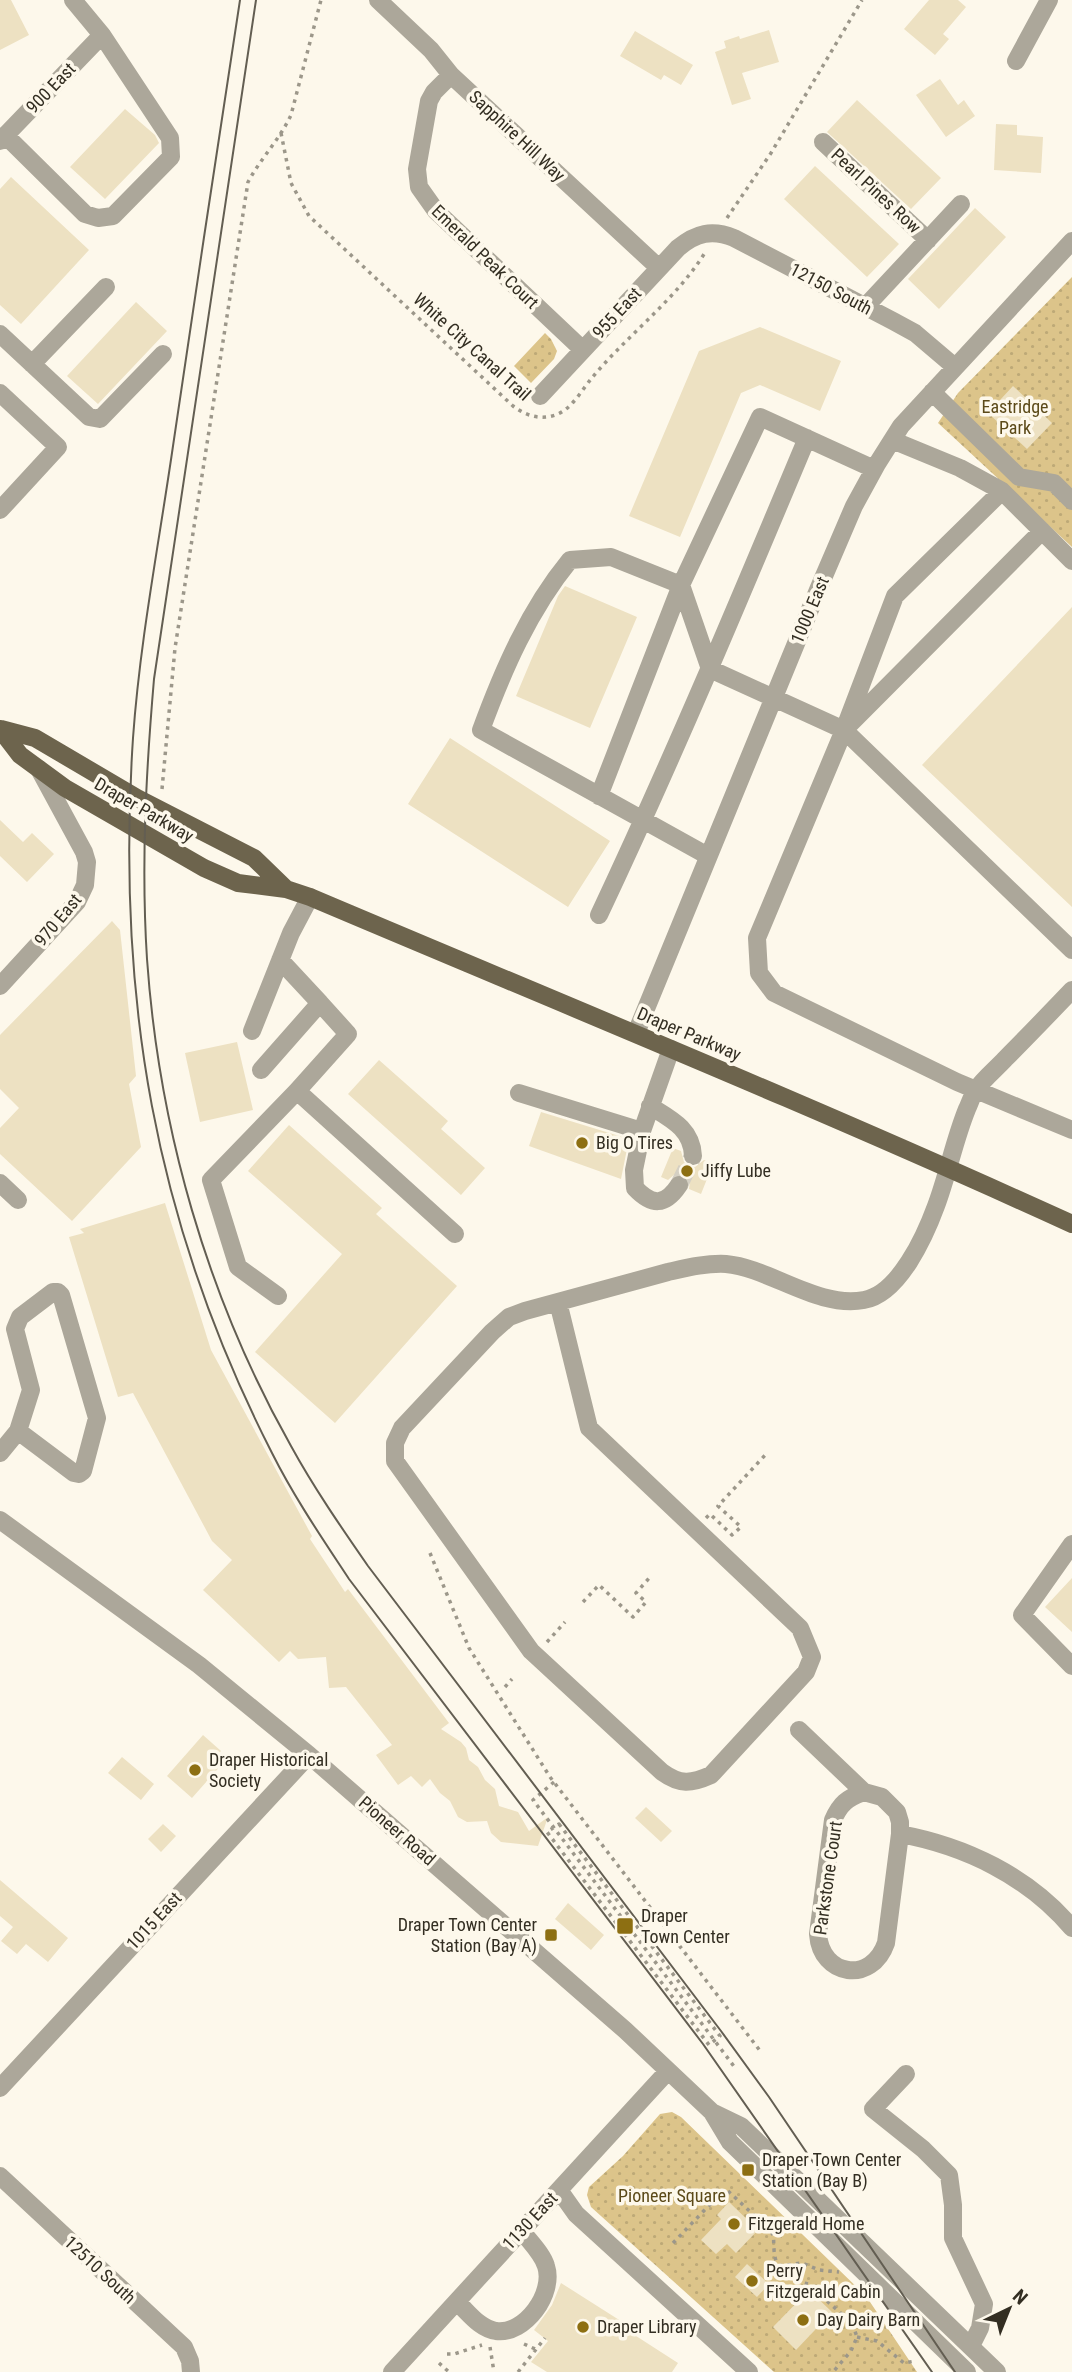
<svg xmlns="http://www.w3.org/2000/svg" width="1072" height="2372" font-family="'Roboto Condensed',sans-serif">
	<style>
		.grass { fill: url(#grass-dots) }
		.building { fill: #ede1c2 }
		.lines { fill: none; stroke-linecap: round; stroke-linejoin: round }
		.minor-tunnel { stroke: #d5d0c3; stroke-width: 18; stroke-dasharray: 18 9; stroke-linecap: butt }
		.path { stroke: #9c978a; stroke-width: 3.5; stroke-dasharray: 3.5 5; stroke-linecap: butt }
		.minor { stroke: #aca79a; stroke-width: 18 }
		.major { stroke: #6d644d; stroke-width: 18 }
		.tram { stroke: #635e52; stroke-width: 2 }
		.poi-dot { fill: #8d6f12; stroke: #fdf8eb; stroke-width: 2.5 }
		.labels { text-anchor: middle; stroke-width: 7; stroke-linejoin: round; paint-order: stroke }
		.street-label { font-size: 18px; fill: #332e22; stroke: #fdf8eb }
		.park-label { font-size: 18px; fill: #5b4918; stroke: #fdf8eb }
		.poi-label { font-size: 18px; fill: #332e22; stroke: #fdf8eb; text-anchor: start }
	</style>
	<defs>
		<pattern id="grass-dots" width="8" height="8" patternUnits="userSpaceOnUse" patternTransform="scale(1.75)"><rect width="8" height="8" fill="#dcc48a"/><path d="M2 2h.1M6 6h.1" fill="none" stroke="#bda977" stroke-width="1.8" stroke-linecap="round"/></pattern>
	</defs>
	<rect width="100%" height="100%" fill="#fdf8eb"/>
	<path class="grass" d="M1072 277V547L938 423 958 393Z
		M545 333 551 339 557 351 554 359 531 383 514 366Z
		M672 2112 681 2117 866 2296 917 2372H774L591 2207 587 2195 589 2187 623 2156 660 2114Z"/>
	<path class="building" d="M0 0H11L29 35 0 50Z
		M929 0H958L966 7 943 34 949 39 935 55 904 29Z
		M769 30 779 62 742 73 751 99 732 105 715 52 726 48 724 41 739 36 740 39Z
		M635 31 693 65 681 85 664 75 661 80 620 56Z
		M940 79 958 105 964 100 975 116 946 137 916 95Z
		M857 100 941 178 911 209 827 132Z
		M125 109 155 135 159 143 105 199 70 167Z
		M996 124 1017 125V135L1043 137 1041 173 994 170Z
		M815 166 899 244 867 277 784 199Z
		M11 177 89 250 21 324 0 305V189Z
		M975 208 1006 237 939 309 908 279Z
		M136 302 167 331 98 404 67 376Z
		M760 327 841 361 820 411 760 385 741 393 680 537 629 516 699 351Z
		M1013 386 1052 423 1027 449 988 413Z
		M565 586 637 617 590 728 516 696 558 596Z
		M1072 607V907L922 765Z
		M450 738 610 841 568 907 408 804Z
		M0 820 23 842 32 833 54 854 27 882 0 856Z
		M112 921 120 930 136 1076 129 1084 141 1147 72 1221 0 1154V1128L19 1108 0 1089V1035Z
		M237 1042 253 1110 200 1122 185 1053Z
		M379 1060 448 1121 441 1129 485 1168 461 1195 348 1094Z
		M541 1112 629 1139 621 1179 529 1146Z
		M289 1125 382 1208 376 1214 457 1286 335 1423 255 1352 342 1254 248 1171Z
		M673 1148 681 1151 684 1162 688 1166 695 1167 704 1160 713 1164 701 1194 689 1189 690 1181 685 1176 675 1174 668 1180 661 1177Z
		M165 1203 211 1350 312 1536 310 1539 345 1592 348 1589 449 1723 441 1729 461 1742 466 1748 469 1760 478 1767 485 1780 495 1789 499 1806 518 1812 529 1831 548 1817 538 1846 501 1842 491 1833 487 1821 467 1822 458 1817 450 1801 440 1793 430 1779 422 1787 411 1776 398 1785 376 1755 392 1745 346 1687 329 1688 326 1657 298 1659 290 1651 279 1662 203 1590 232 1560 212 1541 133 1393 118 1397 69 1237 84 1233 80 1229Z
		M1072 1578V1632L1045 1607Z
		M203 1735 221 1751 216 1756 223 1763 192 1798 167 1776Z
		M122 1757 154 1784 141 1800 108 1773Z
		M646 1807 672 1831 661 1842 635 1818Z
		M163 1824 176 1836 161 1852 148 1839Z
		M0 1880 68 1938 48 1962 26 1944 17 1954 1 1941 13 1927 0 1916Z
		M568 1903 604 1935 591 1950 555 1919Z
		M729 2202 758 2230 736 2253 727 2244 716 2254 701 2240 721 2219 717 2215Z
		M747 2264 769 2284 757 2297 735 2277Z
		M561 2283 635 2330 633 2334 678 2363 672 2372H547L531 2362 548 2341 534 2330 552 2305Z
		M809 2290 832 2312 796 2350 773 2327Z"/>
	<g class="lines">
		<path class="minor-tunnel" d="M679 1185 693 1156"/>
		<path class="path" d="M281 133 291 183 309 216 513 406C526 416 542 421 558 414 572 408 582 390 591 379 627 335 676 300 706 251
			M727 218 771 153 862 0
			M162 789 175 648 248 182C261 158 280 139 291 115L321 0
			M706 1518 710 1514 732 1535 741 1527 718 1506 768 1452
			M430 1553 469 1648 550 1777 761 2052
			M583 1602 599 1585 633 1617 646 1602 636 1593 651 1576
			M547 1642 565 1622
			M505 1687 512 1679
			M554 1782 533 1800 736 2069
			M559 1824 720 2036 709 2045 547 1832Z
			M673 2243 720 2194 728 2191 771 2231C775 2239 773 2241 774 2249 775 2271 788 2280 808 2284
			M779 2266 802 2263 819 2270 839 2272
			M827 2301 852 2323 857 2337 851 2351 833 2372
			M857 2337 877 2341 904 2363 915 2361
			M524 2344 535 2349
			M490 2347 494 2372
			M447 2354H454L482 2345
			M439 2363 449 2372
			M518 2372 545 2338"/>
		<path class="minor" d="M378 0 431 50 451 75 659 268
			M1016 61 1049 0
			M451 75 434 92 429 101 417 169 419 187 436 211 583 350
			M5 135 85 214 98 218 113 216 171 157 170 138 102 35 73 0
			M0 141 102 35
			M823 142 928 240
			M865 307 961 204
			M0 334 89 417 100 419 163 354
			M32 364 106 287
			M932 392 1019 477 1054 483 1072 501
			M0 393 58 447 0 510
			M540 396 678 248C696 233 712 229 734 238L893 321 915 333 955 367
			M892 440 960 468 1002 491 1072 561
			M1002 491 895 596 844 730 757 938 759 973 774 993 957 1082 1072 1130
			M849 725 1042 531
			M599 796 681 585 760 417 874 469
			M708 856 481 730C503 670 529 610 570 560L611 557 681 585 710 669 844 730 1072 950
			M599 915C673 758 740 598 807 438
			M280 960 320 1003
			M0 986 77 902 85 885 87 862 84 852 39 769
			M252 1031 291 933 310 897
			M636 1033 818 590 854 506 877 464 901 426 1072 241
			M261 1070 320 1003 348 1034 297 1091 211 1180 238 1267 278 1296
			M297 1091 455 1234
			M519 1093 642 1131 671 1049
			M650 1106C671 1119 692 1129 693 1156
			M642 1131 634 1170 635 1188C652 1206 665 1206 679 1185
			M0 1183 18 1200
			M558 1302 589 1428 800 1628 812 1657 806 1672 711 1775C691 1784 680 1785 662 1772L531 1651 395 1461V1443L402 1428 492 1332 509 1317 525 1311 668 1272C686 1268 706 1263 726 1264 770 1268 818 1309 864 1300 899 1294 925 1236 936 1206 948 1174 954 1141 967 1109 970 1103 972 1095 976 1090 983 1079 996 1069 1005 1059 1028 1036 1050 1013 1072 990
			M0 1453 18 1431 31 1390 15 1329 20 1317 53 1292H58L61 1295 97 1418 83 1471 79 1474 74 1473 18 1431
			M0 1520 199 1665 309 1755 625 2030 712 2112 730 2142 967 2372
			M1072 1544 1022 1615 1072 1666
			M799 1730 864 1792 882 1797 897 1812 900 1822V1834L886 1943C872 1984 821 1977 818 1934L833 1820C840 1804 847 1798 864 1792
			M900 1834C965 1846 1028 1876 1072 1928
			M906 2074 873 2109 923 2149 949 2175 953 2205V2238L984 2304 980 2328 971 2346
			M0 2088 309 1755
			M712 2112 741 2126 997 2372
			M0 2176 184 2347 190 2361 191 2372
			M559 2190 576 2214 749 2372
			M457 2302C469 2313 479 2328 496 2331 525 2335 555 2293 546 2266 542 2253 529 2241 521 2230
			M392 2372 668 2071"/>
		<path class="major" d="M0 729 20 755 65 788 204 868 238 883 286 889 310 897C565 1005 820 1109 1072 1224
			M1 729 35 738 137 798 254 858 286 889"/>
		<path class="tram" d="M240 0C217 149 195 297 173 446 159 543 140 640 133 738 116 996 154 1222 272 1453 294 1497 322 1538 349 1579L703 2044 932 2372
			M256 0 154 679C146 772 141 865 147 959 159 1129 207 1297 291 1446 314 1488 341 1527 368 1566L721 2031 769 2097 955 2372"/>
	</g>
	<g class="poi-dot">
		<circle cx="582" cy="1143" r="7"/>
		<circle cx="687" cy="1171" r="7"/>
		<circle cx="195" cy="1770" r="7"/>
		<rect x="616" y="1917" width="18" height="18" rx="3.5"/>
		<rect x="544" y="1928" width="14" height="14" rx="3.5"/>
		<rect x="741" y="2163" width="14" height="14" rx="3.5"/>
		<circle cx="734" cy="2224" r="7"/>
		<circle cx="752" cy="2281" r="7"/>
		<circle cx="803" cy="2320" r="7"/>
		<circle cx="583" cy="2327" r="7"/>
	</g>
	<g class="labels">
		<g class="street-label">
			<text transform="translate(51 88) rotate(-46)" y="6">900 East</text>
			<text transform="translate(517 136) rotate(43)" y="6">Sapphire Hill Way</text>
			<text transform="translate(876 191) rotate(43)" y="6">Pearl Pines Row</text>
			<text transform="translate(485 257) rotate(44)" y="6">Emerald Peak Court</text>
			<text transform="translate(831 289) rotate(28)" y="6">12150 South</text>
			<text transform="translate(617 313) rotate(-47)" y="6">955 East</text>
			<text transform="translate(472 347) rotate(42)" y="6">White City Canal Trail</text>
			<text transform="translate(810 610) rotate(-67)" y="6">1000 East</text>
			<text transform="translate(144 810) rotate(30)" y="6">Draper Parkway</text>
			<text transform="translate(58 920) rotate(-50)" y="6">970 East</text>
			<text transform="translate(689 1034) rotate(23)" y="6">Draper Parkway</text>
			<text transform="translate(397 1831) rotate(41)" y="6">Pioneer Road</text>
			<text transform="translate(828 1878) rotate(-82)" y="6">Parkstone Court</text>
			<text transform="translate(154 1921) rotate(-47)" y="6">1015 East</text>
			<text transform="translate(530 2221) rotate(-47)" y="6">1130 East</text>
			<text transform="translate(100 2270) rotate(43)" y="6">12510 South</text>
		</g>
		<g class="park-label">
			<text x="1015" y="413">Eastridge<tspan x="1015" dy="21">Park</tspan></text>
			<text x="672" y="2202">Pioneer Square</text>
		</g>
		<g class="poi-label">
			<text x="596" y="1149">Big O Tires</text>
			<text x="701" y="1177">Jiffy Lube</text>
			<text x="209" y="1766">Draper Historical<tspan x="209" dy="21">Society</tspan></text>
			<text x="641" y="1922">Draper<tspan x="641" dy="21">Town Center</tspan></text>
			<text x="537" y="1931" text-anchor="end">Draper Town Center<tspan x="537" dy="21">Station (Bay A)</tspan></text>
			<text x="762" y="2166">Draper Town Center<tspan x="762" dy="21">Station (Bay B)</tspan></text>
			<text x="748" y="2230">Fitzgerald Home</text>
			<text x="766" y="2277">Perry<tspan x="766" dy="21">Fitzgerald Cabin</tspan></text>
			<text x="817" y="2326">Day Dairy Barn</text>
			<text x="597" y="2333">Draper Library</text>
		</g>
	</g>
	<g transform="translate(1009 2309) rotate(43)" stroke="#fdf8eb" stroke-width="5" paint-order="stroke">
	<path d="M0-5L12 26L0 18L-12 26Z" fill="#332e22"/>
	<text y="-10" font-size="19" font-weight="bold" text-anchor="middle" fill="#332e22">N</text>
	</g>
</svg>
